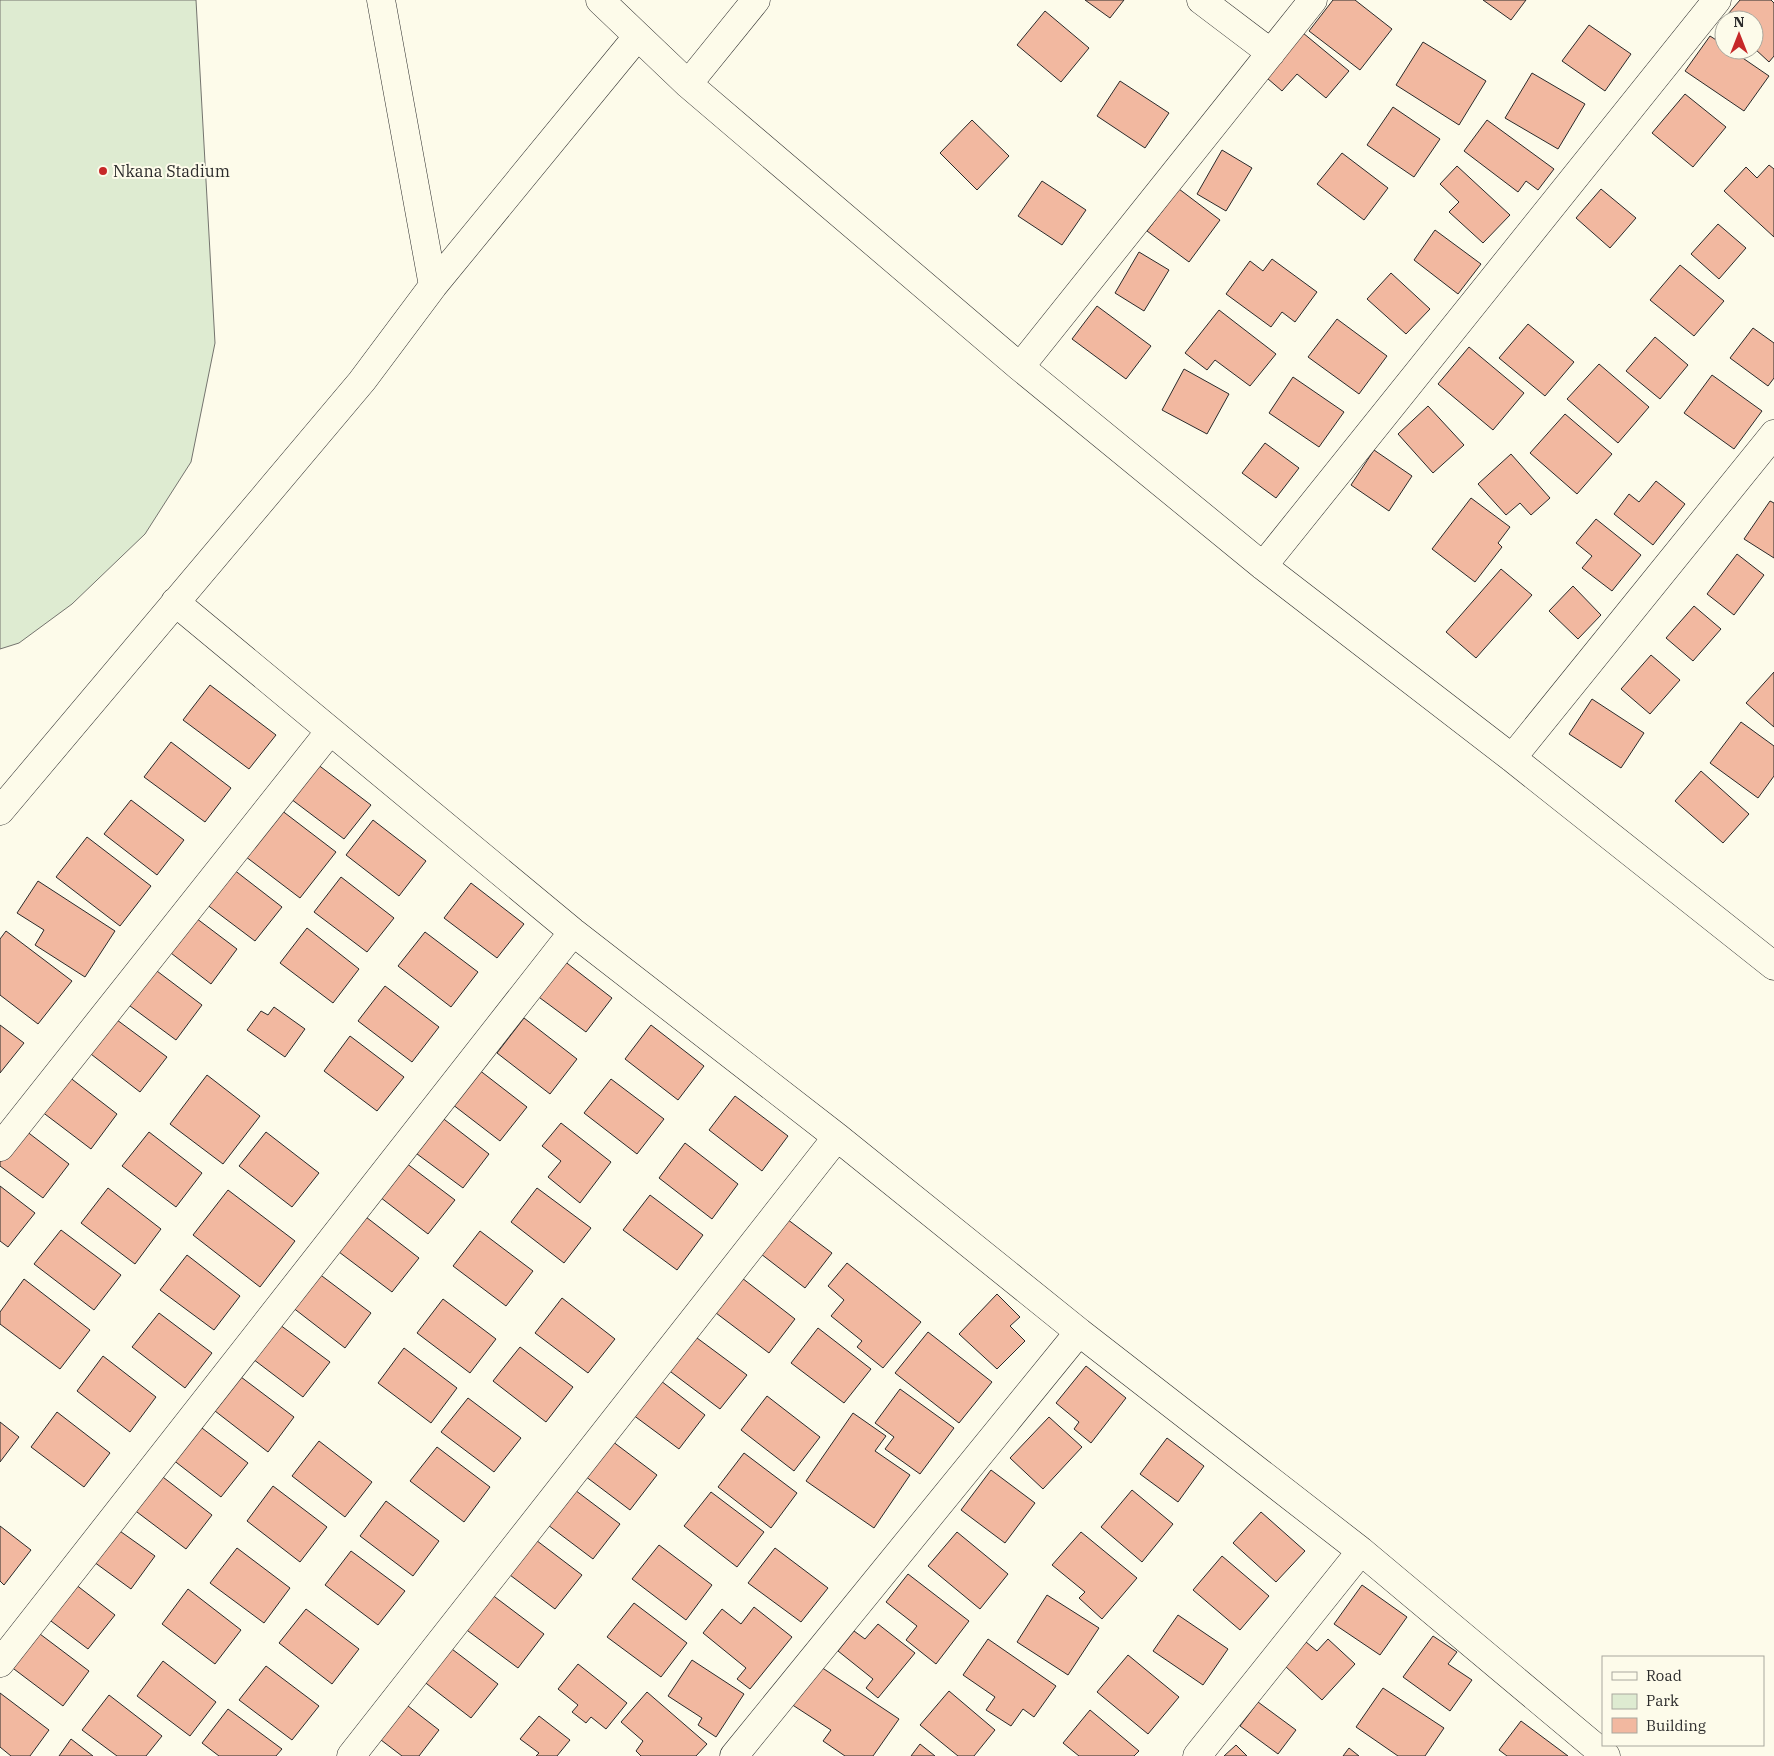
<svg xmlns="http://www.w3.org/2000/svg" width="1774" height="1756" font-family="'IBM Plex Serif',serif">
	<style>
		.green { fill: #deebd1; stroke: #74746e }
		.building { fill: #f2b8a0; stroke: #2b2b2b }
		.lines { fill: none; stroke-linecap: round; stroke-linejoin: round }
		.minor-casing { stroke: #2b2b2b; stroke-width: 29 }
		.minor { stroke: #fdfbea; stroke-width: 28 }
		.poi-dot { fill: #c62828; stroke: #fdfbea; stroke-width: 2 }
		.labels { text-anchor: middle; stroke-width: 4; stroke-linejoin: round; paint-order: stroke }
		.poi-label { font-size: 16px; fill: #2b2b2b; stroke: #fdfbea; text-anchor: start }
	</style>
	<rect width="100%" height="100%" fill="#fdfbea"/>
	<path class="green" d="M0 0H196L215 343 191 462 145 534 72 604 19 643 0 649Z"/>
	<path class="building" d="M1085 0H1124L1110 18Z
		M1333 0H1355L1392 29 1360 70 1309 31Z
		M1483 0H1526L1511 20Z
		M1740 0H1771L1774 3V56L1769 62 1754 48V20L1722 21Z
		M1045 11 1089 48 1061 82 1017 45Z
		M1589 25 1631 54 1605 91 1562 61Z
		M1297 28 1349 71 1326 98 1297 74 1282 91 1260 72Z
		M1710 36 1724 45V50H1731L1769 76 1744 111 1685 71Z
		M1423 42 1486 81 1459 125 1396 85Z
		M1532 73 1585 104 1558 149 1505 118Z
		M1120 81 1169 113 1145 148 1097 116Z
		M1685 94 1726 127 1693 167 1652 133Z
		M1393 107 1440 139 1414 177 1367 145Z
		M972 120 1009 156 977 190 940 153Z
		M1487 120 1554 169 1538 190 1526 181 1518 192 1464 151Z
		M1222 150 1252 168 1226 211 1197 194Z
		M1342 153 1388 188 1364 220 1317 184Z
		M1769 165 1774 169V237L1724 191 1746 167 1757 178Z
		M1457 166 1510 215 1483 243 1449 212 1459 202 1440 184Z
		M1042 181 1086 210 1062 245 1018 216Z
		M1179 189 1220 220 1189 262 1147 231Z
		M1601 189 1636 218 1610 248 1576 218Z
		M1718 224 1746 248 1719 279 1691 254Z
		M1435 230 1481 264 1458 294 1414 260Z
		M1139 252 1169 270 1144 311 1115 293Z
		M1272 259 1317 292 1295 322 1282 312 1271 327 1226 294 1250 261 1263 271Z
		M1680 265 1724 301 1694 336 1650 300Z
		M1391 273 1430 309 1406 334 1367 299Z
		M1097 306 1151 346 1126 379 1072 339Z
		M1219 310 1276 354 1250 386 1215 360 1207 370 1185 353Z
		M1337 319 1387 356 1359 394 1308 357Z
		M1528 324 1574 362 1545 396 1499 358Z
		M1753 328 1774 343V378L1768 386 1730 358Z
		M1655 337 1688 365 1660 399 1626 371Z
		M1469 347 1524 393 1493 430 1438 384Z
		M1599 364 1649 407 1618 443 1567 399Z
		M1184 369 1229 394 1207 434 1162 410Z
		M1712 375 1762 411 1734 449 1684 413Z
		M1293 377 1344 412 1319 447 1269 413Z
		M1428 406 1464 445 1433 473 1398 434Z
		M1565 414 1612 454 1577 494 1530 453Z
		M1265 443 1299 468 1276 498 1242 473Z
		M1374 450 1412 476 1389 511 1351 485Z
		M1511 454 1550 498 1531 515 1520 503 1506 515 1478 484Z
		M1656 481 1685 504 1653 545 1614 514 1629 494 1639 502Z
		M1471 498 1510 527 1498 543 1502 547 1475 582 1432 549Z
		M1770 501 1774 503V558L1744 539Z
		M1596 519 1641 555 1612 591 1582 568 1592 556 1576 543Z
		M1737 554 1764 575 1734 615 1707 594Z
		M1501 569 1532 595 1476 658 1446 632Z
		M1573 586 1601 615 1578 639 1549 611Z
		M1694 606 1721 629 1693 661 1666 638Z
		M1651 655 1680 680 1650 714 1621 689Z
		M1774 672V727L1746 703Z
		M210 685 276 735 249 769 183 720Z
		M1592 699 1644 733 1621 768 1569 734Z
		M1741 722 1774 746V776L1758 798 1710 763Z
		M171 742 231 788 205 822 144 777Z
		M317 764 371 805 344 839 291 799Z
		M1701 771 1749 814 1723 843 1675 801Z
		M131 800 184 840 157 875 104 834Z
		M268 800 336 852 300 898 233 847Z
		M373 820 426 861 399 896 346 855Z
		M87 837 151 886 120 926 56 877Z
		M229 866 282 907 255 941 202 901Z
		M341 877 394 918 367 952 314 912Z
		M38 881 115 931 85 977 35 945 44 930 17 913Z
		M471 883 524 924 497 958 444 918Z
		M184 909 237 949 211 984 158 943Z
		M307 928 359 969 333 1003 280 963Z
		M6 931 72 981 38 1024 0 995V939Z
		M425 932 478 972 451 1007 398 966Z
		M559 957 612 998 586 1032 532 992Z
		M149 965 202 1005 176 1040 122 1000Z
		M385 986 439 1027 412 1062 358 1021Z
		M274 1007 305 1029 285 1057 247 1030 261 1011 268 1015Z
		M113 1017 167 1057 140 1092 87 1051Z
		M524 1018 577 1059 550 1094 497 1053Z
		M0 1025 24 1043 0 1073Z
		M651 1025 704 1066 678 1100 625 1059Z
		M350 1036 404 1077 377 1111 324 1071Z
		M474 1066 527 1107 500 1141 448 1101Z
		M64 1073 117 1114 91 1149 37 1108Z
		M207 1075 260 1116 223 1164 170 1124Z
		M611 1079 664 1119 637 1154 584 1113Z
		M735 1096 788 1136 762 1171 709 1130Z
		M436 1113 489 1154 463 1188 409 1148Z
		M561 1123 611 1162 580 1203 548 1177 561 1161 542 1146Z
		M17 1124 69 1164 43 1198 0 1166V1145Z
		M149 1132 202 1173 176 1207 122 1166Z
		M266 1132 319 1173 292 1207 239 1166Z
		M685 1143 738 1184 712 1219 659 1178Z
		M402 1160 455 1200 428 1234 376 1194Z
		M0 1186 35 1213 8 1247 0 1241Z
		M108 1188 161 1229 135 1264 81 1223Z
		M537 1188 591 1228 564 1263 511 1222Z
		M228 1190 295 1241 260 1287 193 1235Z
		M650 1195 703 1235 677 1270 623 1230Z
		M779 1213 832 1253 805 1288 752 1247Z
		M366 1217 419 1258 392 1292 339 1252Z
		M61 1230 121 1275 94 1310 34 1264Z
		M480 1231 533 1271 506 1306 453 1266Z
		M187 1255 240 1296 214 1330 160 1290Z
		M847 1263 921 1322 883 1368 857 1347 862 1341 831 1316 844 1300 828 1286Z
		M318 1273 371 1313 345 1348 292 1307Z
		M742 1278 795 1319 769 1353 716 1313Z
		M24 1279 90 1330 60 1369 0 1324V1312Z
		M997 1294 1020 1317 1010 1326 1025 1341 997 1369 959 1334Z
		M562 1298 615 1339 588 1373 535 1333Z
		M443 1299 496 1339 470 1373 417 1333Z
		M159 1313 212 1353 185 1388 132 1347Z
		M276 1322 330 1362 303 1397 249 1356Z
		M818 1328 871 1369 844 1403 791 1363Z
		M928 1332 992 1382 959 1423 895 1373Z
		M693 1335 747 1375 720 1409 667 1369Z
		M520 1347 573 1387 546 1422 493 1381Z
		M404 1348 457 1388 431 1423 378 1383Z
		M103 1356 156 1397 130 1432 77 1391Z
		M1086 1366 1126 1398 1091 1443 1074 1429 1079 1422 1056 1403Z
		M652 1374 705 1415 679 1449 625 1409Z
		M241 1377 294 1417 268 1452 215 1411Z
		M900 1389 954 1428 920 1474 885 1449 894 1437 875 1423Z
		M767 1396 820 1437 794 1471 741 1430Z
		M468 1398 521 1438 494 1472 441 1432Z
		M57 1412 110 1453 84 1487 31 1447Z
		M853 1413 886 1436 875 1451 910 1475 874 1528 806 1481Z
		M1049 1417 1082 1447 1043 1489 1010 1458Z
		M0 1422 19 1437 0 1462Z
		M194 1422 248 1463 221 1497 168 1456Z
		M604 1435 657 1475 630 1510 577 1470Z
		M1167 1438 1204 1466 1178 1502 1140 1474Z
		M319 1441 372 1482 345 1517 292 1476Z
		M437 1447 490 1487 464 1522 410 1481Z
		M744 1453 797 1493 771 1528 718 1487Z
		M991 1470 1035 1503 1005 1543 961 1510Z
		M159 1474 212 1515 186 1549 133 1509Z
		M567 1484 620 1524 593 1559 540 1519Z
		M273 1486 327 1527 300 1562 247 1521Z
		M1132 1490 1173 1524 1142 1562 1101 1527Z
		M711 1492 764 1532 737 1567 684 1526Z
		M386 1501 439 1541 413 1576 360 1536Z
		M1261 1512 1305 1551 1276 1582 1233 1543Z
		M0 1526 31 1550 4 1585 0 1581Z
		M117 1529 155 1556 131 1589 94 1562Z
		M957 1532 1008 1574 980 1609 928 1566Z
		M1081 1532 1137 1578 1102 1619 1079 1598 1085 1592 1052 1565Z
		M528 1534 582 1575 555 1609 502 1569Z
		M659 1545 712 1585 686 1620 632 1579Z
		M237 1548 290 1588 264 1623 210 1583Z
		M775 1548 828 1588 801 1622 748 1583Z
		M351 1551 405 1591 378 1625 325 1585Z
		M1222 1556 1269 1596 1240 1630 1193 1590Z
		M62 1574 115 1615 88 1649 35 1609Z
		M908 1574 969 1621 936 1664 906 1640 917 1626 886 1602Z
		M1362 1585 1407 1617 1380 1655 1334 1624Z
		M188 1589 241 1630 215 1664 162 1624Z
		M491 1594 544 1634 518 1668 464 1628Z
		M1047 1595 1099 1628 1068 1675 1017 1642Z
		M634 1603 687 1643 661 1677 607 1637Z
		M754 1607 792 1637 750 1689 737 1679 746 1668 703 1633 722 1609 741 1624Z
		M306 1609 359 1649 332 1684 279 1643Z
		M1178 1615 1228 1649 1203 1685 1153 1651Z
		M878 1624 915 1653 878 1698 866 1688 873 1679 838 1651 854 1631 865 1639Z
		M36 1631 89 1671 63 1706 10 1666Z
		M1433 1636 1457 1652 1448 1664 1472 1680 1450 1711 1403 1677Z
		M988 1639 1056 1686 1034 1717 1023 1709 1011 1726 986 1710 995 1697 963 1675Z
		M1328 1639 1355 1664 1322 1700 1285 1666 1306 1642 1317 1651Z
		M444 1643 498 1684 471 1718 418 1677Z
		M1128 1655 1179 1697 1148 1734 1097 1692Z
		M692 1660 744 1694 716 1737 698 1725 702 1718 668 1696Z
		M163 1661 216 1702 190 1736 137 1696Z
		M578 1664 627 1703 606 1729 591 1717 586 1723 572 1712 578 1705 558 1689Z
		M818 1665 899 1719 873 1756H845L823 1741 831 1730 791 1704Z
		M266 1666 319 1706 292 1740 239 1700Z
		M1383 1688 1444 1728 1425 1756H1398L1356 1727Z
		M386 1689 439 1730 419 1756H402L360 1724Z
		M949 1691 995 1730 974 1756H958L920 1725Z
		M647 1692 707 1744 696 1756H641L636 1751 643 1741 621 1722Z
		M0 1693 49 1730 30 1756H11L0 1747Z
		M109 1695 162 1736 146 1756H117L82 1730Z
		M1258 1702 1296 1730 1278 1754 1240 1726Z
		M228 1709 282 1749 276 1756H219L202 1743Z
		M1090 1710 1139 1751 1134 1756H1079L1063 1743Z
		M539 1716 570 1740 557 1756H536L539 1753 520 1739Z
		M1521 1721 1568 1756H1507L1499 1750Z
		M71 1739 93 1756H59Z
		M920 1744 935 1756H911Z
		M1236 1745 1247 1756H1224Z
		M1349 1748 1359 1756H1343Z"/>
	<g class="lines">
		<defs>
			<path id="minor" d="M381 0 433 286
				M600 0 688 84 1020 367 1263 566 1512 758 1774 966
				M1201 0 1271 53
				M688 84 756 0
				M1020 367 1313 0
				M1263 566 1717 0
				M175 602 573 932 837 1137 1079 1332 734 1756
				M1512 758 1774 434
				M0 811 362 381 433 286 637 37
				M0 1147 330 731
				M1079 1332 1361 1551 1606 1756
				M0 1663 573 932
				M351 1756 837 1137
				M1197 1756 1361 1551"/>
		</defs>
		<use href="#minor" class="minor-casing"/>
		<use href="#minor" class="minor"/>
	</g>
	<circle class="poi-dot" cx="103" cy="171" r="5"/>
	<g class="labels">
		<g class="poi-label">
			<text x="113" y="177">Nkana Stadium</text>
		</g>
	</g>
	<rect x="1602" y="1656" width="162" height="90" fill="#fdfbea" stroke="#a9a89e"/>
	<rect x="1612" y="1672" width="25" height="8" fill="#fdfbea" stroke="#a9a89e"/>
	<text x="1646" y="1681" font-size="15" fill="#2b2b2b">Road</text>
	<rect x="1612" y="1694" width="25" height="15" fill="#deebd1" stroke="#a9a89e"/>
	<text x="1646" y="1706" font-size="15" fill="#2b2b2b">Park</text>
	<rect x="1612" y="1718" width="25" height="15" fill="#f2b8a0" stroke="#a9a89e"/>
	<text x="1646" y="1731" font-size="15" fill="#2b2b2b">Building</text>
	<g transform="translate(1739 35)"><circle r="24" fill="#fdfbea" stroke="#a9a89e"/>
	<path d="M0-4L9 19L0 12L-9 19Z" fill="#c62828"/>
	<text y="-8" font-size="14" font-weight="bold" text-anchor="middle" fill="#2b2b2b">N</text>
	</g>
</svg>
